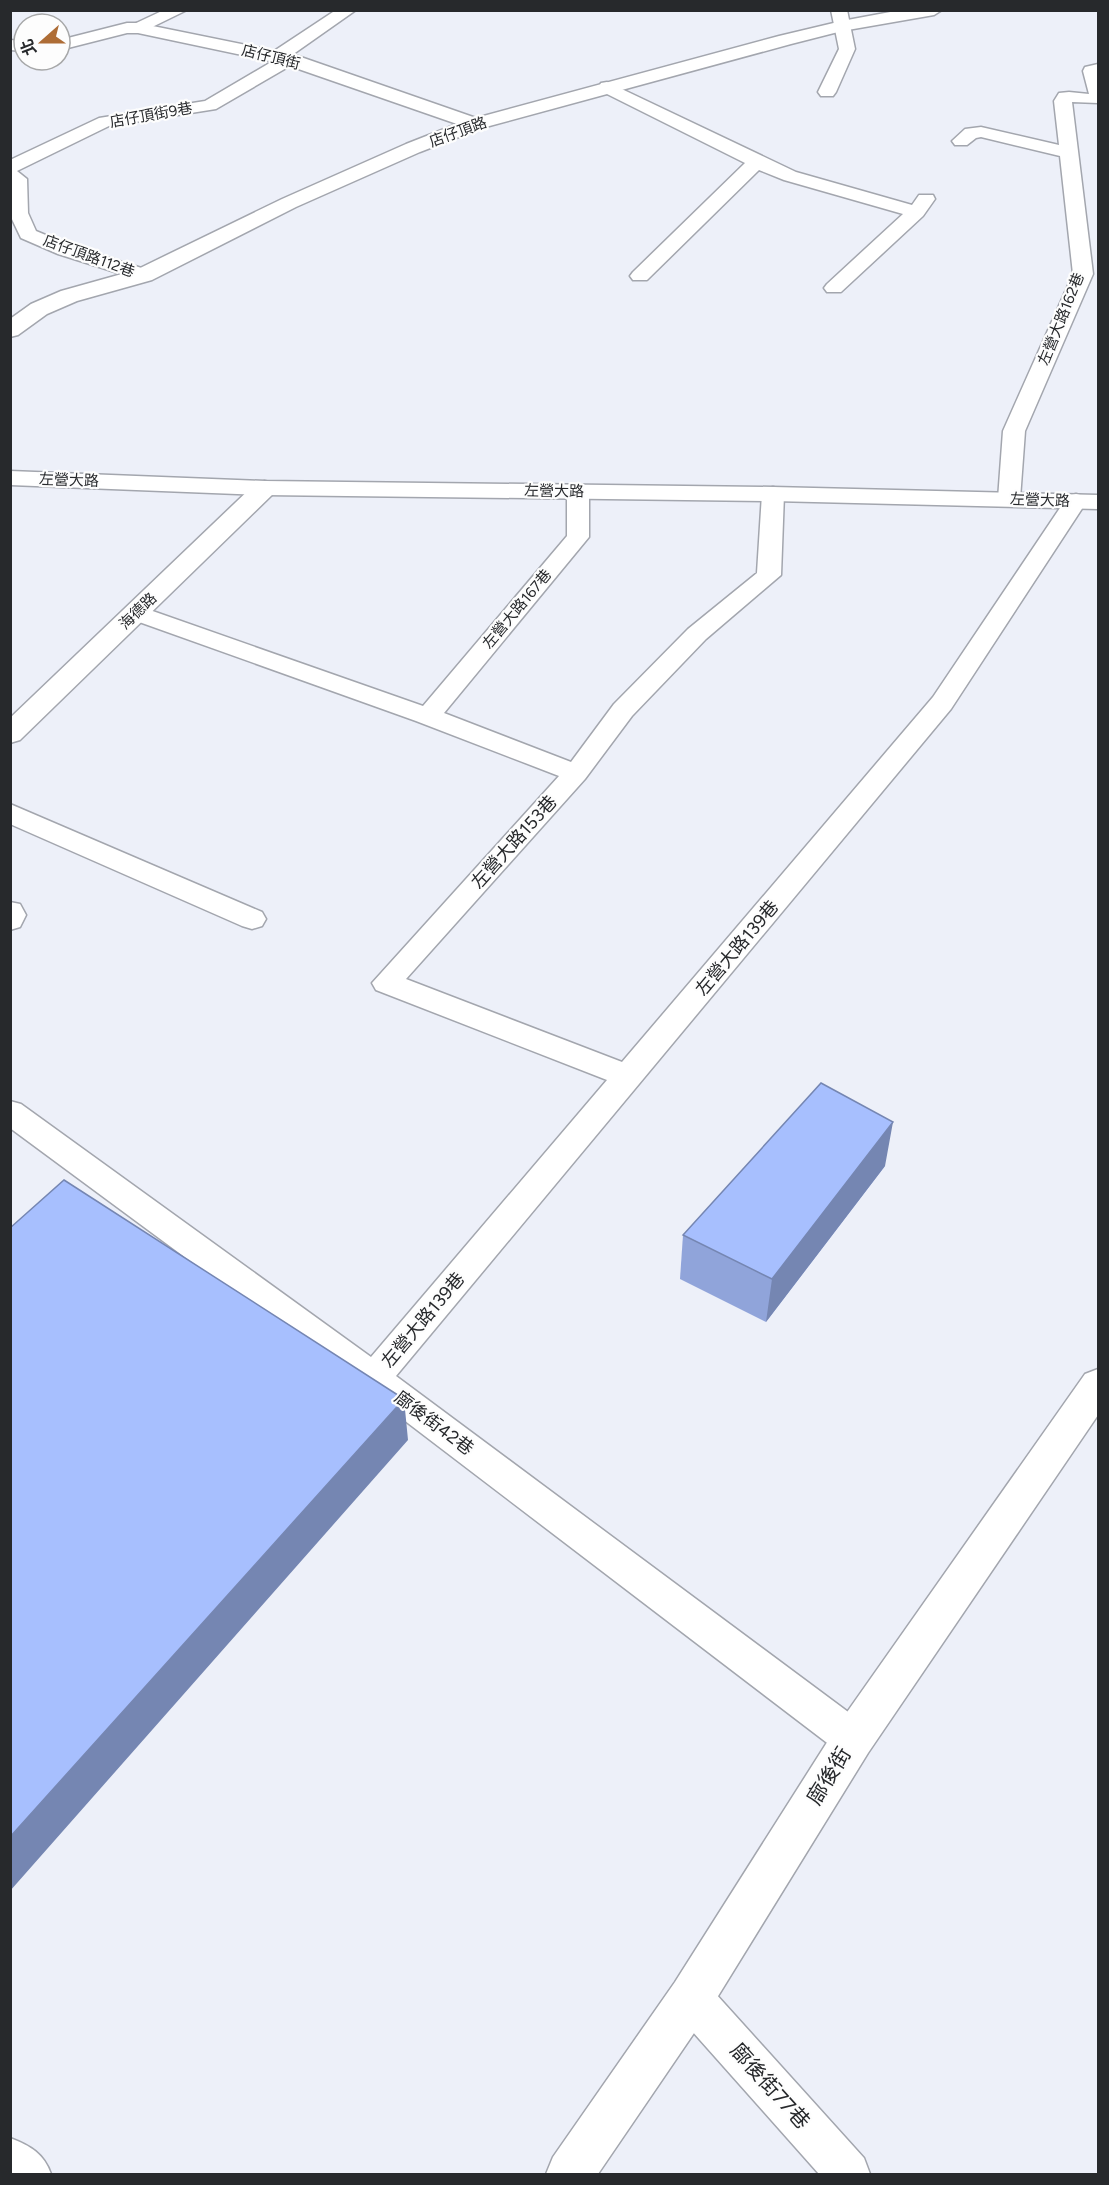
<svg xmlns="http://www.w3.org/2000/svg" width="1109" height="2185" font-family="Figtree,'Noto Sans TC',sans-serif">
	<style>
		.lines { fill: none; stroke-linecap: round; stroke-linejoin: round }
		.service-casing { stroke: #a3a6ae; stroke-width: 3 }
		.minor-casing { stroke: #a3a6ae; stroke-width: 3 }
		.tertiary-casing { stroke: #a3a6ae; stroke-width: 3 }
		.service { fill: #fff; fill-rule: evenodd }
		.minor { fill: #fff; fill-rule: evenodd }
		.tertiary { fill: #fff; fill-rule: evenodd }
		.wall { fill: #90a4da }
		.shaded-wall { fill: #7586b2 }
		.building { fill: #a7bffe; stroke: #7586b2; stroke-width: 1.5 }
		.labels { text-anchor: middle; stroke-width: 4.5; stroke-linejoin: round; paint-order: stroke }
		.far-street-label { font-size: 15px; fill: #27292c; stroke: #fdfdfd }
		.street-label { font-size: 18px; fill: #27292c; stroke: #fdfdfd }
		.near-street-label { font-size: 21px; fill: #27292c; stroke: #fdfdfd }
	</style>
	<rect width="100%" height="100%" fill="#edf0f9"/>
	<g class="lines">
		<defs>
			<path id="service" d="M164 10H187L144 31H132L130 28 132 25Z
				M336 10H356L292 55 297 59 295 63 216 109 109 126 17 171 27 179 28 213 36 231 72 246 151 271 154 275 151 279H137L58 254 21 238 10 215V160L99 118 205 101 273 61 269 57 271 53Z
				M831 10H847L855 49 836 92 833 96H821L818 92 839 49Z
				M1098 64V103L1072 102 1093 274 1025 431 1020 499 1017 504 1009 506 1001 504 998 499 1003 431 1073 274 1060 156 981 137 976 138 967 145H955L952 141 965 129 981 127 1059 145 1054 101 1059 93 1069 92 1089 94 1083 71 1085 67Z
				M607 82 796 172 912 205 919 195H933L935 199 923 216 841 292H827L824 288 827 284 903 214 784 180 759 170 647 280H633L630 276 633 272 745 163 601 91 599 87 601 83Z
				M578 485 586 487 589 492V537L444 713 571 762 614 704 688 629 757 573 762 494 765 489 773 487 781 489 784 494 781 575 706 639 632 716 585 779 406 979 622 1062 933 697 1068 496 1076 494 1084 496 1087 501 951 709 396 1376 867 1726 872 1739 867 1752 853 1758 839 1752 362 1388 10 1128V1101L21 1104 371 1357 607 1080 376 990 372 983 559 776 416 721 128 618 124 613 128 608 136 606 144 608 423 706 567 536V492L570 487Z
				M10 804 262 912 266 919 262 926 252 929 242 926 10 824Z
				M10 902 20 904 26 915 20 927 10 930Z
				M691 1977 706 1983 864 2158 870 2174H819L676 2013 670 1998 676 1983Z"/>
			<path id="minor" d="M901 10H942L934 15 842 31 791 44 482 128 420 152 296 207 152 280 77 301 47 314 18 335 10 337V319L31 304 61 291 136 270 282 199 406 144 457 124 284 64 138 33H127L60 50V40L127 23H138L295 55 476 118 779 36 842 21Z
				M10 40 24 41V51L10 50Z
				M265 481 274 483 277 488 274 493 20 740 10 743V718L256 483Z
				M1098 1369V1415L868 1753 707 2014 598 2174H546L553 2157 675 1982 838 1725 1085 1374Z
				M10 2138C31 2146 44 2154 51 2174H10Z"/>
			<path id="tertiary" d="M10 471 265 481 773 487 1098 495V509L773 501 265 495 10 485Z"/>
		</defs>
		<use href="#service" class="service-casing"/>
		<use href="#minor" class="minor-casing"/>
		<use href="#tertiary" class="tertiary-casing"/>
		<use href="#service" class="service"/>
		<use href="#minor" class="minor"/>
		<use href="#tertiary" class="tertiary"/>
	</g>
	<path class="wall" d="M885 1166 766 1322 680 1279 683 1235Z"/>
	<path class="shaded-wall" d="M893 1122 885 1166 766 1322 772 1279Z
		M404 1399 408 1440 10 1891V1837Z"/>
	<path class="building" d="M821 1083 893 1122 772 1279 683 1235Z
		M64 1180 404 1399 10 1837V1228Z"/>
	<g class="labels">
		<g class="far-street-label">
			<text transform="translate(271 57) rotate(14)" y="5">店仔頂街</text>
			<text transform="translate(151 115) rotate(-10)" y="5">店仔頂街9巷</text>
			<text transform="translate(458 132) rotate(-20)" y="5">店仔頂路</text>
			<text transform="translate(89 256) rotate(20)" y="5">店仔頂路112巷</text>
			<text transform="translate(1061 319) rotate(-68)" y="5">左營大路162巷</text>
			<text transform="translate(69 480) rotate(2)" y="5">左營大路</text>
			<text transform="translate(554 491) rotate(1)" y="5">左營大路</text>
			<text transform="translate(1040 500) rotate(2)" y="5">左營大路</text>
			<text transform="translate(517 609) rotate(-50)" y="5">左營大路167巷</text>
			<text transform="translate(138 611) rotate(-44)" y="5">海德路</text>
		</g>
		<g class="street-label">
			<text transform="translate(514 842) rotate(-48)" y="6">左營大路153巷</text>
			<text transform="translate(737 948) rotate(-50)" y="6">左營大路139巷</text>
			<text transform="translate(423 1320) rotate(-50)" y="6">左營大路139巷</text>
			<text transform="translate(434 1423) rotate(37)" y="6">廍後街42巷</text>
		</g>
		<g class="near-street-label">
			<text transform="translate(829 1776) rotate(-58)" y="7">廍後街</text>
			<text transform="translate(770 2086) rotate(48)" y="7">廍後街77巷</text>
		</g>
	</g>
	<rect width="1109" height="2185" fill="none" stroke="#27292c" stroke-width="24"/>
	<g transform="translate(42 42) rotate(249)"><circle r="28" fill="#fdfdfd" stroke="#a7a8a9" stroke-width="1.5"/>
	<path d="M0-4.5L10 22L0 15L-10 22Z" fill="#ae6d36"/>
	<text y="-9" font-size="16" font-weight="bold" text-anchor="middle" fill="#27292c">北</text>
	</g>
</svg>
